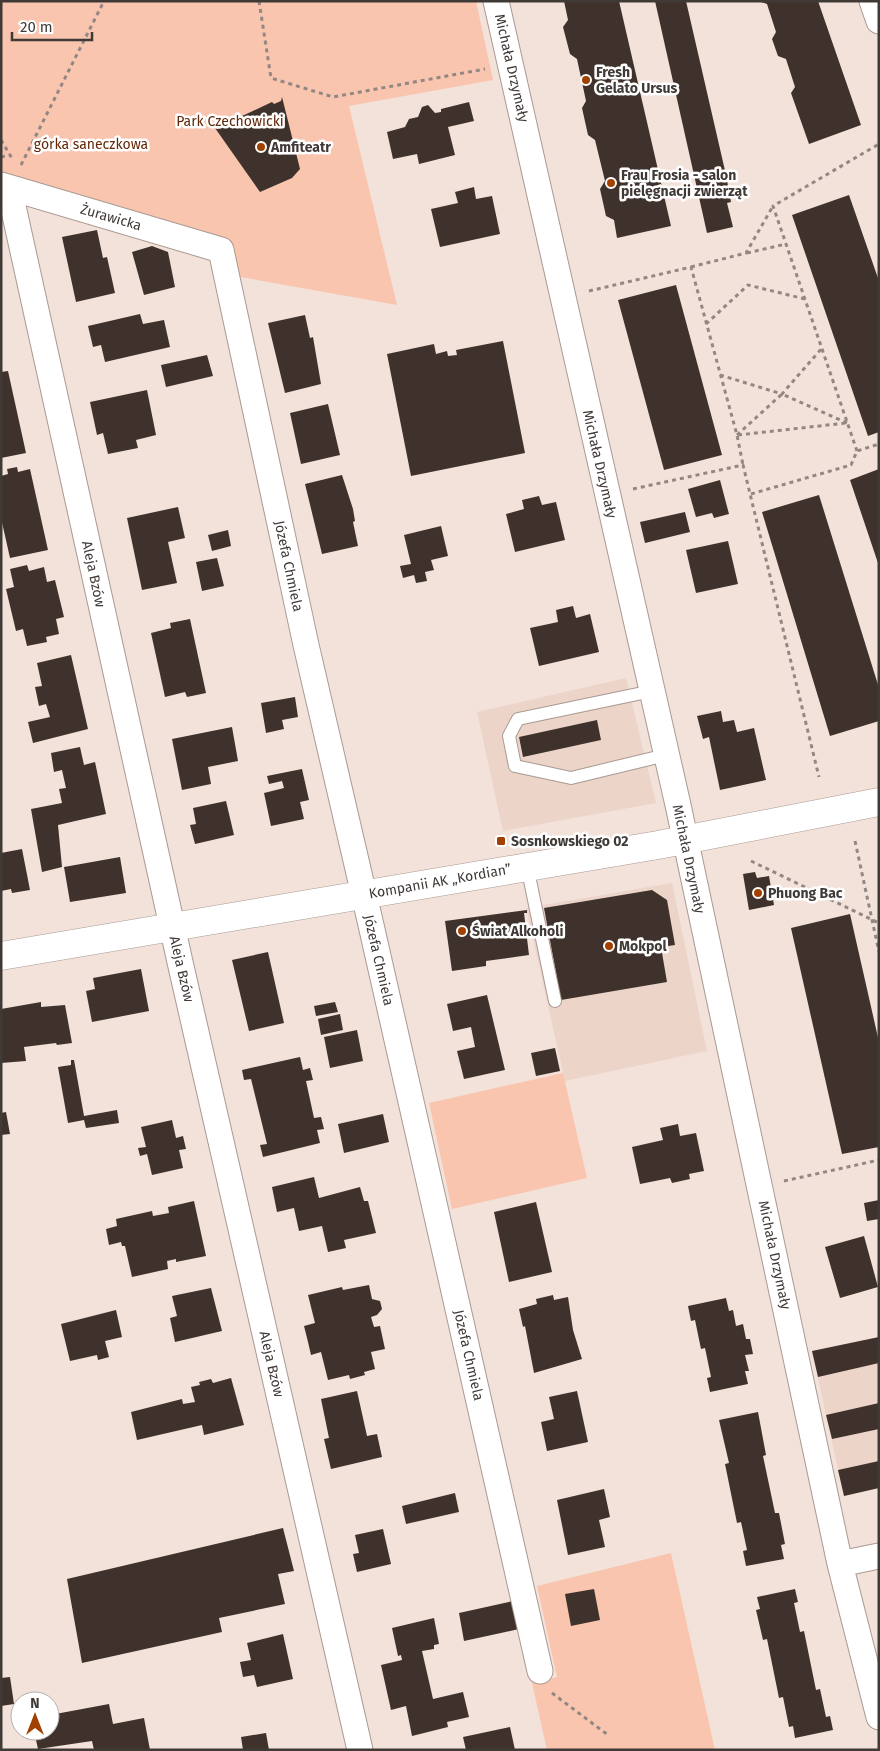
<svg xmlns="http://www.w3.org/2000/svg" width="880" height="1751" font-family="'Fira Sans',sans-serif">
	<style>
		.built { fill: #ecd4c9 }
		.green { fill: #f9c5af }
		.building { fill: #3f322c }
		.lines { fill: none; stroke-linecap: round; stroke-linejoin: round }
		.service-casing { stroke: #a99992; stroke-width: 14 }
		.minor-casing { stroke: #a99992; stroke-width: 27 }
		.tertiary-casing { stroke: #a99992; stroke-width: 29 }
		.path { stroke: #928782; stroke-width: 3; stroke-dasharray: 4 4; stroke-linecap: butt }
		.service { stroke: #fff; stroke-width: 12 }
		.minor { stroke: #fff; stroke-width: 25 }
		.tertiary { stroke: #fff; stroke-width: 28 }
		.poi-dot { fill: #a24000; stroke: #fff; stroke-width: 2 }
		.labels { text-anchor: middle; stroke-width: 5; stroke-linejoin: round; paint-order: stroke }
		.street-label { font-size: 14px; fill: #403a37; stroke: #fff }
		.poi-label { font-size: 14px; font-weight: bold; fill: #403a37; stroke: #fff; text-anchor: start }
		.park-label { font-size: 14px; fill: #622809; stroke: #fff }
	</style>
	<rect width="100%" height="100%" fill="#f3e2da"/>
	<path class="built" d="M626 678 656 803 503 831 477 712Z
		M672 883 707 1051 565 1081 526 908Z
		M879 1337V1488L844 1496 812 1351Z"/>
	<path class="green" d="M1 1H476L493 80 349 106 397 305 235 276 226 245 1 177Z
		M563 1073 587 1178 452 1209 429 1103Z
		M671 1553 715 1750H547L532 1683 557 1677 537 1586Z"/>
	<path class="building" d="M564 1H619L671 226 617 238 614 220 606 216 600 189 605 181 595 140 588 135 582 108 586 101 577 59 570 54 563 27 568 20Z
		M655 1H686L726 175 731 202 727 203 733 227 707 233Z
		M758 1H818L861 125 809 144 791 93 795 87 786 59 778 56 772 39 776 32 767 4Z
		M282 97 300 169 292 178 260 192 215 128 218 129 225 126V124L272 102 274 104 281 101Z
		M469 102 474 121 448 127 455 155 419 164 417 154 393 159 387 132 405 127 409 119 418 117 422 107 428 105 435 113 441 112V109Z
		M474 187 476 199 492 196 500 234 440 247 431 209 458 203 455 192Z
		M849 195 879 281V432L868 436 792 215Z
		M97 230 103 258 107 257 115 293 76 302 62 237Z
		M152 246 168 252 175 287 144 295 132 252Z
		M676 285 722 455 664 470 618 300Z
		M140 314 143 324 164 320 170 347 105 362 101 345 93 347 88 326Z
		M305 315 310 338 313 337 321 384 285 393 268 323Z
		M503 341 525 453 411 476 387 354 434 344 436 354 447 351 448 356 457 355 456 350Z
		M207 355 213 376 166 387 161 365Z
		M8 371 26 453 1 458V372Z
		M147 390 156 435 136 440 138 448 108 454 103 433 97 435 90 402Z
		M328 404 340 455 301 464 290 413Z
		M17 467 18 472 30 469 48 550 10 558 1 518V476L8 474 7 469Z
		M879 469V563H878L850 480Z
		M342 475 353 509 355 521 353 522 358 546 322 554 305 484Z
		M720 480 729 514 714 518 712 513 696 517 688 489Z
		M819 495 879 688V721L830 736 762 512Z
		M539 496 542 505 556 502 565 540 515 552 506 514 524 509 522 500Z
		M178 507 185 538 168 542 177 583 142 590 127 518Z
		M685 512 690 532 645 543 640 522Z
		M441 526 448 556 431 560 434 570 425 572 427 581 416 583 414 575 403 578 400 566 411 564 404 535Z
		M228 530 231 546 212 551 208 535Z
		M728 541 738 584 696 593 686 550Z
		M217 558 224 586 202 591 196 562Z
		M27 565 29 571 44 567 47 582 55 580 64 617 56 619 59 634 46 637 47 642 27 646 23 629 16 631 6 589 14 587 10 569Z
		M573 606 576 618 590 614 599 652 539 666 530 628 558 622 556 610Z
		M190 619 206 693 187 697 185 692 165 697 151 633 171 628 170 623Z
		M71 655 88 729 33 743 28 722 50 717 46 704 39 706 35 687 42 686 37 663Z
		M295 697 298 717 282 720 284 729 266 733 261 703Z
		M721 711 723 722 734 720 737 732 754 728 766 780 720 790 709 737 703 739 697 716Z
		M597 720 601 740 523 757 519 737Z
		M232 727 238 761 208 767 211 784 182 790 172 739Z
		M80 747 84 765 95 762 106 814 58 825 62 867 42 872 31 809 62 803 59 789 66 788 62 770 54 772 51 753Z
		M302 769 309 800 300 802 304 819 271 826 264 793 284 788 282 781 269 784 267 776Z
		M226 801 234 835 195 844 190 825 196 824 193 808Z
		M22 849 30 890 12 893 11 889 1 891V853Z
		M120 857 126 893 70 902 64 867Z
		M755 872 757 878 769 876 774 905 749 910 743 874Z
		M652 890 667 900 675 945 661 947 667 982 561 1000 544 908Z
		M527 910V913H524L529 955 486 961V966L452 971 445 921Z
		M850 914 879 1042V1147L842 1154 791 928Z
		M268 952 284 1023 249 1031 232 960Z
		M141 969 149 1011 92 1022 86 991 95 989 93 978Z
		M487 995 505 1070 464 1079 457 1051 475 1047 471 1027 453 1031 447 1004Z
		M41 1002V1007L65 1005 72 1043 57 1045 56 1043 24 1047 26 1061 1 1063V1009Z
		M335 1002 338 1012 316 1016 314 1006Z
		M340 1014 343 1030 321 1035 318 1019Z
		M357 1030 363 1061 330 1068 324 1037Z
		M555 1048 560 1071 536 1076 531 1053Z
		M300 1057 303 1070 310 1068 313 1080 306 1081 314 1118 321 1117 324 1129 317 1130 320 1143 263 1157 260 1145 267 1144 251 1079 244 1080 242 1070Z
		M71 1060H74L84 1116 117 1110 119 1123 86 1128 84 1120 68 1123 58 1067 71 1065Z
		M6 1112 10 1134 1 1135V1113Z
		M383 1114 389 1142 344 1153 338 1124Z
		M172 1120 176 1138 183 1136 186 1149 179 1150 183 1168 152 1175 147 1154 140 1156 138 1148 146 1147 141 1127Z
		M678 1124 680 1136 696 1133 704 1171 689 1174 690 1179 672 1183 670 1178 640 1184 632 1147 663 1140 660 1128Z
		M314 1177 319 1198 360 1187 364 1201H368L376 1233 344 1240 346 1248 328 1252 322 1226 299 1231 294 1208 277 1212 272 1187Z
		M879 1200V1219L867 1221 864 1203Z
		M194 1201 206 1256 176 1262V1259L167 1261 168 1269 132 1277 125 1246H122L121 1242 109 1245 106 1229 117 1226 116 1219 152 1211 153 1216 169 1213 168 1207Z
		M536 1202 552 1272 509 1282 494 1212Z
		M864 1236 878 1287 840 1298 825 1247Z
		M369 1285 372 1299 380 1301 382 1309 377 1315 371 1317 374 1327 380 1326 385 1349 371 1352 375 1369 364 1372 365 1375 350 1379 349 1375 328 1380 321 1352 311 1355 308 1342 304 1326 315 1323 308 1295 342 1287 343 1290Z
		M211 1288 222 1331 175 1342 170 1318 177 1316 172 1296Z
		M553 1295 554 1300 568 1297 573 1330 582 1359 534 1373 525 1326 523 1327 519 1309 537 1304 536 1299Z
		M726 1298 729 1311 733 1310 736 1326 743 1324 746 1339H750L753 1354 745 1355 749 1371H745L748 1384 710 1392 707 1378 711 1377 705 1348 701 1349 695 1320 691 1321 688 1306Z
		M116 1310 122 1337 105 1341 109 1357 98 1360 97 1355 70 1361 61 1324Z
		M879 1337V1363L818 1377 812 1351Z
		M231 1378 244 1425 204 1435 202 1425 137 1440 131 1412 182 1399 183 1404 195 1402 191 1387 200 1385 199 1382 211 1379 213 1383Z
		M357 1391 367 1436 377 1434 382 1457 331 1469 324 1439 329 1438 321 1399Z
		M577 1391 588 1442 547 1451 541 1422 554 1419 549 1397Z
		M879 1403V1429L832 1439 826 1415Z
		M758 1412 766 1455 763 1456 775 1513H779L785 1544 781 1545 784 1559 746 1566 743 1551 747 1550 741 1522 737 1523 725 1464 729 1463 719 1420Z
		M879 1461V1488L844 1496 838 1470Z
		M604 1489 610 1517 599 1520 605 1547 568 1555 557 1500Z
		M455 1493 459 1512 406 1524 402 1506Z
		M283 1528 294 1571 278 1574 285 1604 219 1618 222 1632 82 1663 67 1579Z
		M383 1529 391 1564 357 1572 353 1554 359 1553 355 1535Z
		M594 1589 600 1620 571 1626 565 1594Z
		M795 1589 798 1602 794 1603 800 1632 804 1631 816 1690 820 1689 826 1717 830 1716 833 1730 795 1738 793 1726 789 1727 783 1697 779 1698 767 1639 763 1640 756 1610 760 1609 757 1597Z
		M513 1601 519 1629 464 1641 459 1613Z
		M434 1618 439 1644 434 1645V1649L422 1651 433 1699 463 1692 469 1717 447 1722 448 1727 412 1736 406 1706 391 1710 381 1665 402 1660 401 1655 398 1656 392 1628Z
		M283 1634 293 1679 257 1687 254 1675 243 1677 240 1662 251 1660 247 1643Z
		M10 1677 14 1704 1 1706V1678Z
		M109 1704 113 1724 144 1718 150 1750H94L92 1741 38 1749 34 1731H50V1715Z
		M510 1727 515 1750H466L463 1737Z
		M266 1733 269 1750H243L241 1737Z"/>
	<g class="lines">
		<defs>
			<path id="service" d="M652 691 518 719 509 736 515 766 571 778 666 755
				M527 866 555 1001"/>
			<path id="minor" d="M496 1 678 805 840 1564 879 1717
				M872 1 879 21
				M1 185 221 250 306 645 371 925 540 1671
				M9 188 180 962 360 1750
				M840 1564 879 1556"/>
			<path id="tertiary" d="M1 956 658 845 879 802"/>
		</defs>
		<use href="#service" class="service-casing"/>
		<use href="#minor" class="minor-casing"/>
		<use href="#tertiary" class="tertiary-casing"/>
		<path class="path" d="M259 1 271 78 333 97 485 69
			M1 140 13 160
			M1 157 10 155
			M21 165 104 1
			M747 253 786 244
			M691 267 746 253 773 206
			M589 291 691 267 737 435 743 465
			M706 324 748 285 805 299
			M720 375 782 394 822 348
			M737 435 782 394 847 423
			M738 435 846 423
			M857 451 773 206 879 144
			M633 489 743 465 819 777
			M751 494 851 465 857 451 879 444
			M855 841 879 952
			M751 861 879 923
			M784 1181 879 1160
			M552 1693 608 1735"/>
		<use href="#service" class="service"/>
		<use href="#minor" class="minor"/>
		<use href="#tertiary" class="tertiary"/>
	</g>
	<g class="poi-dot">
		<circle cx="586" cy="80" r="5"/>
		<circle cx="261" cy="147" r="5"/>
		<circle cx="611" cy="183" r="5"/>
		<rect x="496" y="836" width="10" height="10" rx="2.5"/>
		<circle cx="758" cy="893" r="5"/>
		<circle cx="462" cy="931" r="5"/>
		<circle cx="609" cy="946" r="5"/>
	</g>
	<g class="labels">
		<g class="street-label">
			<text transform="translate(512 68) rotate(77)" y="5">Michała Drzymały</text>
			<text transform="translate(111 217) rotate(16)" y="5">Żurawicka</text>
			<text transform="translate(600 464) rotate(77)" y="5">Michała Drzymały</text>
			<text transform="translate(289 566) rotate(78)" y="5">Józefa Chmiela</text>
			<text transform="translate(94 574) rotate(78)" y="5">Aleja Bzów</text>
			<text transform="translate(689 859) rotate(78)" y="5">Michała Drzymały</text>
			<text transform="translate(440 881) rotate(-10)" y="5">Kompanii AK „Kordian”</text>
			<text transform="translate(379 960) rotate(77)" y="5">Józefa Chmiela</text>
			<text transform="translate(182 969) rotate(77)" y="5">Aleja Bzów</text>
			<text transform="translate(775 1255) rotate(78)" y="5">Michała Drzymały</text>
			<text transform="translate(469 1355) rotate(77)" y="5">Józefa Chmiela</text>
			<text transform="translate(272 1364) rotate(77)" y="5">Aleja Bzów</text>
		</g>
		<g class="poi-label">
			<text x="596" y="77">Fresh<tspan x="596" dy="16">Gelato Ursus</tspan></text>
			<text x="271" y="152">Amfiteatr</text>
			<text x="621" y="180">Frau Frosia - salon<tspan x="621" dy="16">pielęgnacji zwierząt</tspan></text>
			<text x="511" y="846">Sosnkowskiego 02</text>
			<text x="768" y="898">Phuong Bac</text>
			<text x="472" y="936">Świat Alkoholi</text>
			<text x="619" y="951">Mokpol</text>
		</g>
		<g class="park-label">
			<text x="230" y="126">Park Czechowicki</text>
			<text x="91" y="149">górka saneczkowa</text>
		</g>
	</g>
	<rect width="880" height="1751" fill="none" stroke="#403a37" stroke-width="5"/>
	<g transform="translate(35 1716)"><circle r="24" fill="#ffffff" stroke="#b3b0af"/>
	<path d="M0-4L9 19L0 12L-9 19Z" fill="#a24000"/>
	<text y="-8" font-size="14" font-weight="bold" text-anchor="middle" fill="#403a37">N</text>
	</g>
	<path d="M12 32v8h80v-8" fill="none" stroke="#403a37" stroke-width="2.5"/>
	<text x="20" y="32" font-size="15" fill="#403a37" stroke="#ffffff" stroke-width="4" paint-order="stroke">20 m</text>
</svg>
